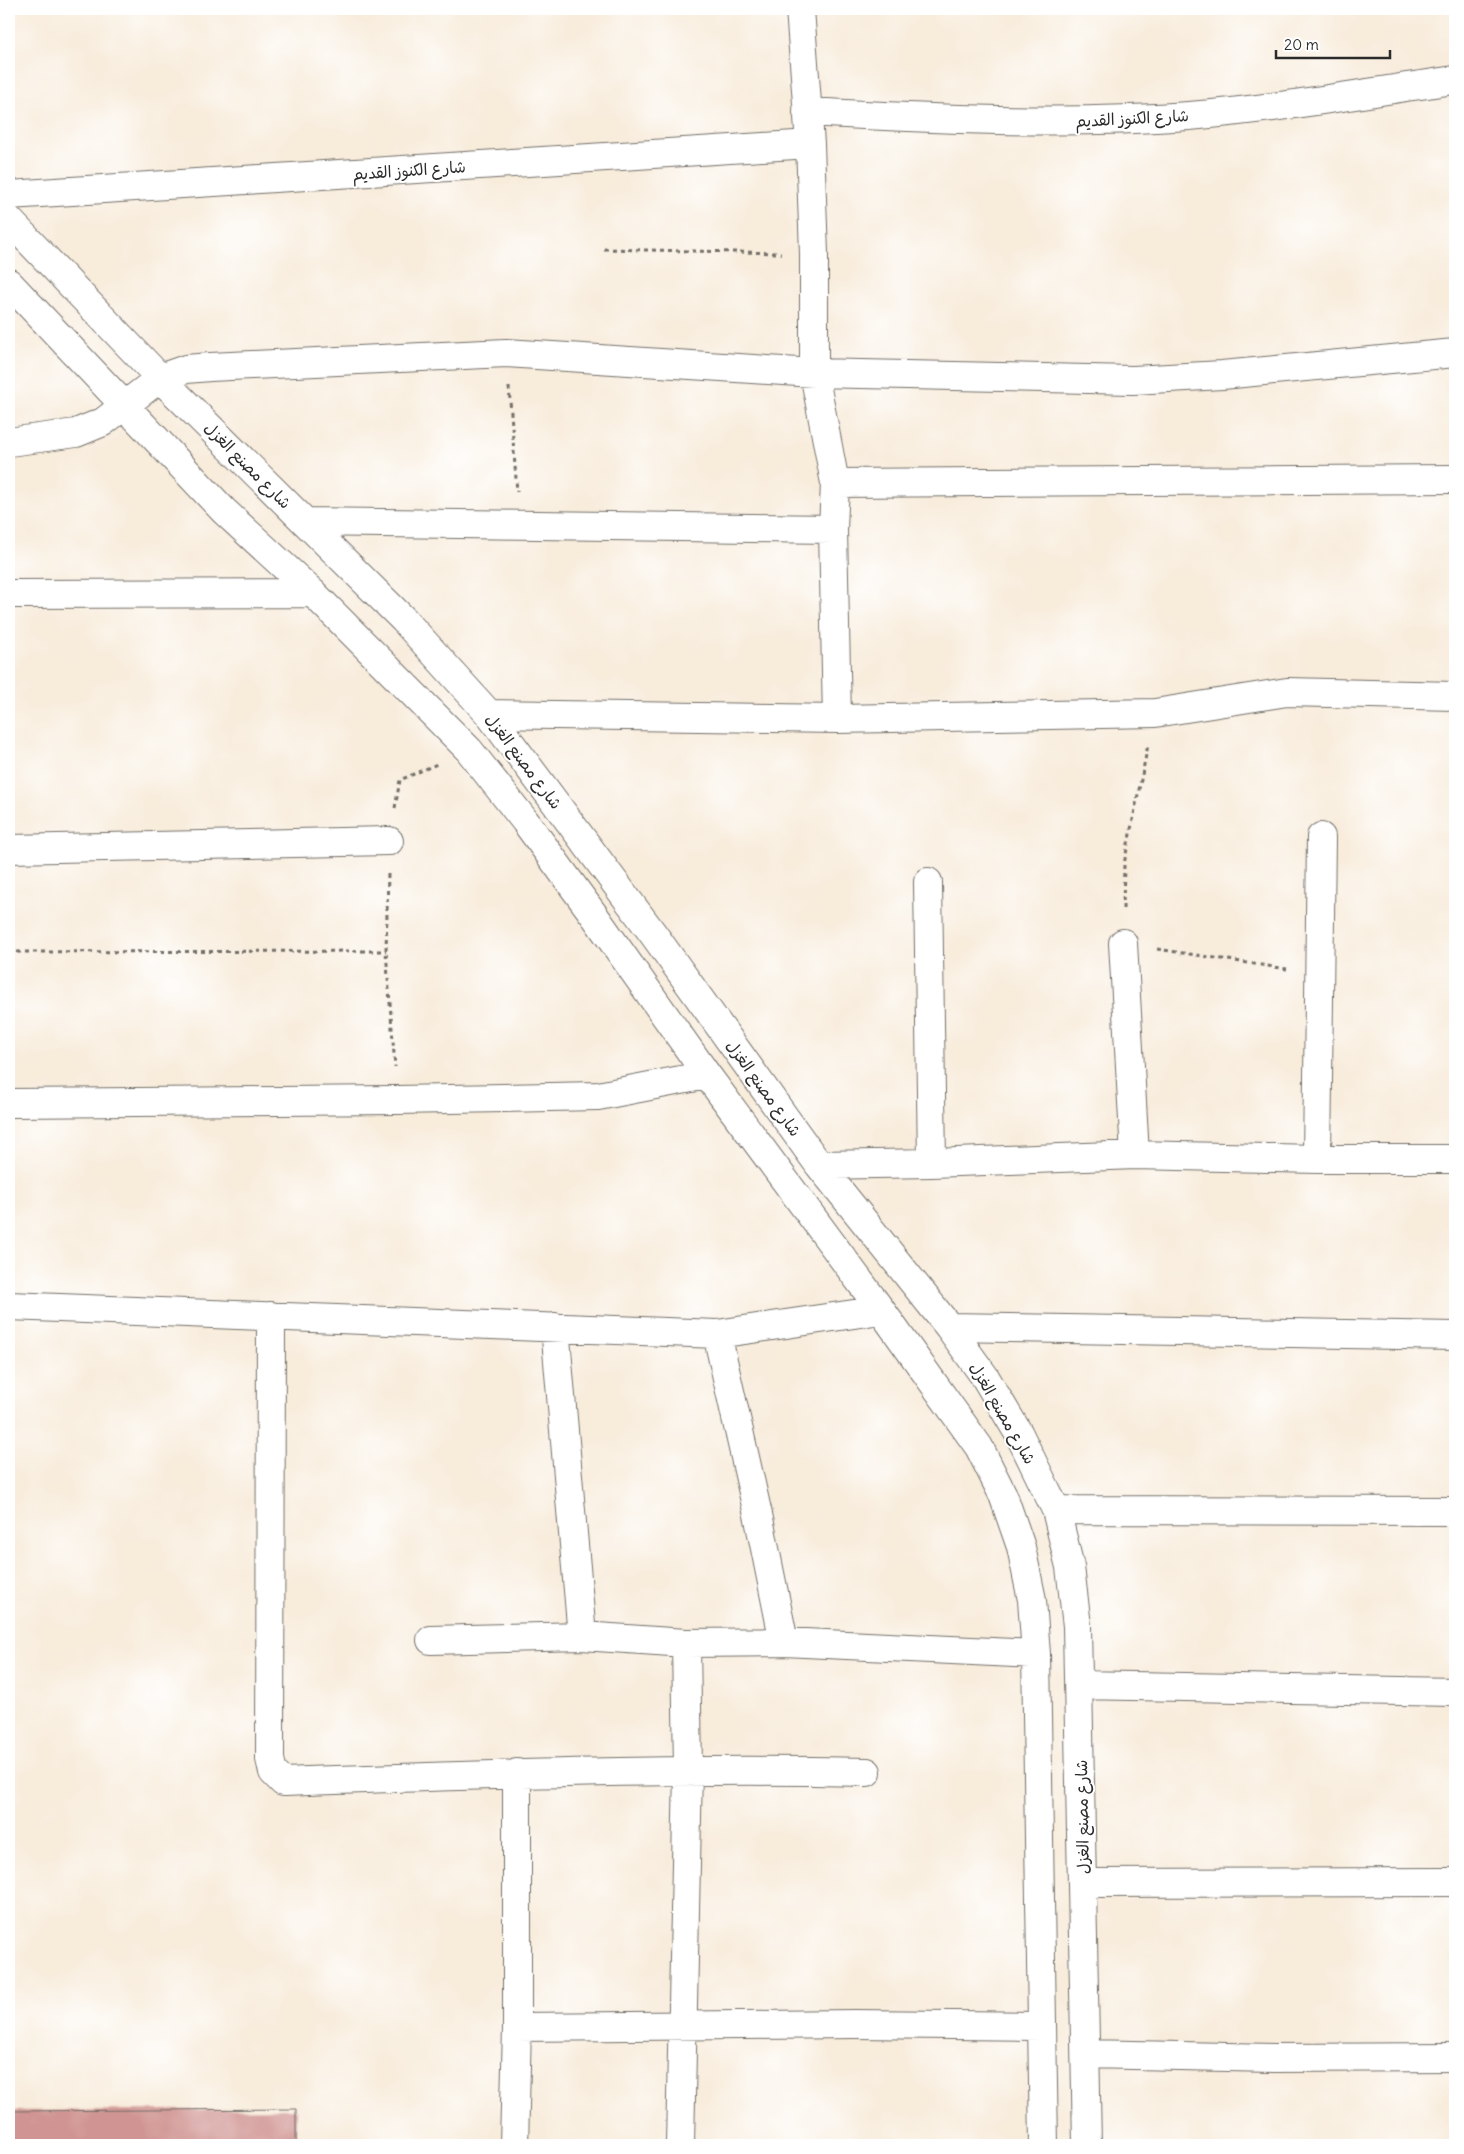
<svg xmlns="http://www.w3.org/2000/svg" width="1464" height="2154" font-family="Delius,'Playpen Sans Arabic',sans-serif">
	<style>
		.building { fill: #d09593 }
		.lines { fill: none; stroke-linecap: round; stroke-linejoin: round }
		.minor-casing { stroke: #736f69; stroke-width: 30 }
		.path { stroke: #736f69; stroke-width: 3; stroke-dasharray: 4 4; stroke-linecap: butt }
		.minor { stroke: #fff; stroke-width: 28 }
		.labels { text-anchor: middle; stroke-width: 4; stroke-linejoin: round; paint-order: stroke }
		.street-label { font-size: 16px; fill: #2b2b2b; stroke: #fff }
	</style>
	<rect width="100%" height="100%" fill="#fff"/>
	<filter id="ink" filterUnits="userSpaceOnUse"><feTurbulence type="fractalNoise" baseFrequency=".02" numOctaves="2"/><feDisplacementMap in="SourceGraphic" scale="10" xChannelSelector="R" yChannelSelector="G"/><feConvolveMatrix kernelMatrix="1 2 1 2 8 2 1 2 1" color-interpolation-filters="sRGB"/></filter>
	<filter id="wash" filterUnits="userSpaceOnUse"><feTurbulence type="fractalNoise" baseFrequency=".0096" numOctaves="4" result="noise"/><feDisplacementMap in="SourceGraphic" scale="20" xChannelSelector="R" yChannelSelector="G"/><feGaussianBlur stdDeviation="1.12" result="paint"/><feColorMatrix in="noise" values="0 0 0 0 0 0 0 0 0 0 0 0 0 0 0 0 0 1.4 0 .05"/><feComposite in="paint" operator="in"/></filter>
	<g filter="url(#wash)">
		<rect width="100%" height="100%" fill="#f8ecdb"/>
		<g id="blocks">
			<path class="building" d="M296 2109V2145H9V2111Z"/>
		</g>
	</g>
	<g filter="url(#ink)">
		<use href="#blocks" fill-opacity="0" stroke="#736f69" stroke-width="1"/>
		<g class="lines">
			<defs>
				<path id="minor" d="M800 9 810 144 814 254V373L835 483 833 529 837 719
					M807 112C934 119 1062 125 1189 116 1278 109 1367 92 1455 80
					M9 195 810 144
					M9 220 160 378 404 620 489 714 654 935 819 1165 949 1327 985 1377 1019 1434 1056 1510 1070 1567 1077 1626 1087 2145
					M9 283 224 511 313 593 469 750 525 821 594 915 707 1075 881 1310 979 1447 1003 1495 1021 1547 1032 1600 1036 1654 1044 2145
					M9 442 76 433 103 422 160 378 186 369 210 367 506 353 814 373 1133 380 1222 375 1455 353
					M835 483 1455 479
					M305 522 833 529
					M9 594 313 593
					M489 714 837 719 1155 713 1287 692 1455 696
					M9 849 389 841
					M928 882 932 1163
					M1123 943 1135 1155
					M9 1103 397 1100 598 1096 707 1075
					M1317 1159 1321 837
					M819 1165 932 1163 1135 1155 1317 1159H1455
					M9 1306 717 1334 881 1310
					M271 1316 270 1759 273 1772 283 1782C478 1775 672 1768 867 1772
					M555 1327 582 1636
					M949 1327 1455 1336
					M717 1334 759 1519 784 1642
					M1056 1510 1455 1511
					M431 1640 582 1636 686 1643 784 1642 1036 1654
					M1079 1685 1455 1692
					M1083 1883 1455 1882
					M517 2027 855 2024 1042 2026
					M1086 2054 1274 2058 1455 2057
					M514 2145 517 2027V1773
					M680 2145 688 1770 686 1643"/>
			</defs>
			<use href="#minor" class="minor-casing"/>
			<path class="path" d="M604 249 781 253
				M509 387 517 492
				M395 808 400 780 437 764
				M388 874 386 951 395 1067
				M1123 909 1124 864 1148 745
				M1157 949 1287 969
				M9 952 386 951"/>
			<use href="#minor" class="minor"/>
		</g>
	</g>
	<g class="labels">
		<g class="street-label">
			<text transform="translate(1132 118) rotate(-3)" y="6">شارع الكنوز القديم</text>
			<text transform="translate(409 170) rotate(-4)" y="6">شارع الكنوز القديم</text>
			<text transform="translate(248 465) rotate(45)" y="6">شارع مصنع الغزل</text>
			<text transform="translate(524 761) rotate(53)" y="6">شارع مصنع الغزل</text>
			<text transform="translate(764 1088) rotate(54)" y="6">شارع مصنع الغزل</text>
			<text transform="translate(1003 1413) rotate(60)" y="6">شارع مصنع الغزل</text>
			<text transform="translate(1082 1817) rotate(-91)" y="6">شارع مصنع الغزل</text>
		</g>
	</g>
	<rect width="1464" height="2154" fill="none" stroke="#fff" stroke-width="30"/>
	<path d="M1276 50v8h114v-8" fill="none" stroke="#2b2b2b" stroke-width="2.5"/>
	<text x="1284" y="50" font-size="15" fill="#2b2b2b" stroke="#ffffff" stroke-width="4" paint-order="stroke">20 m</text>
</svg>
